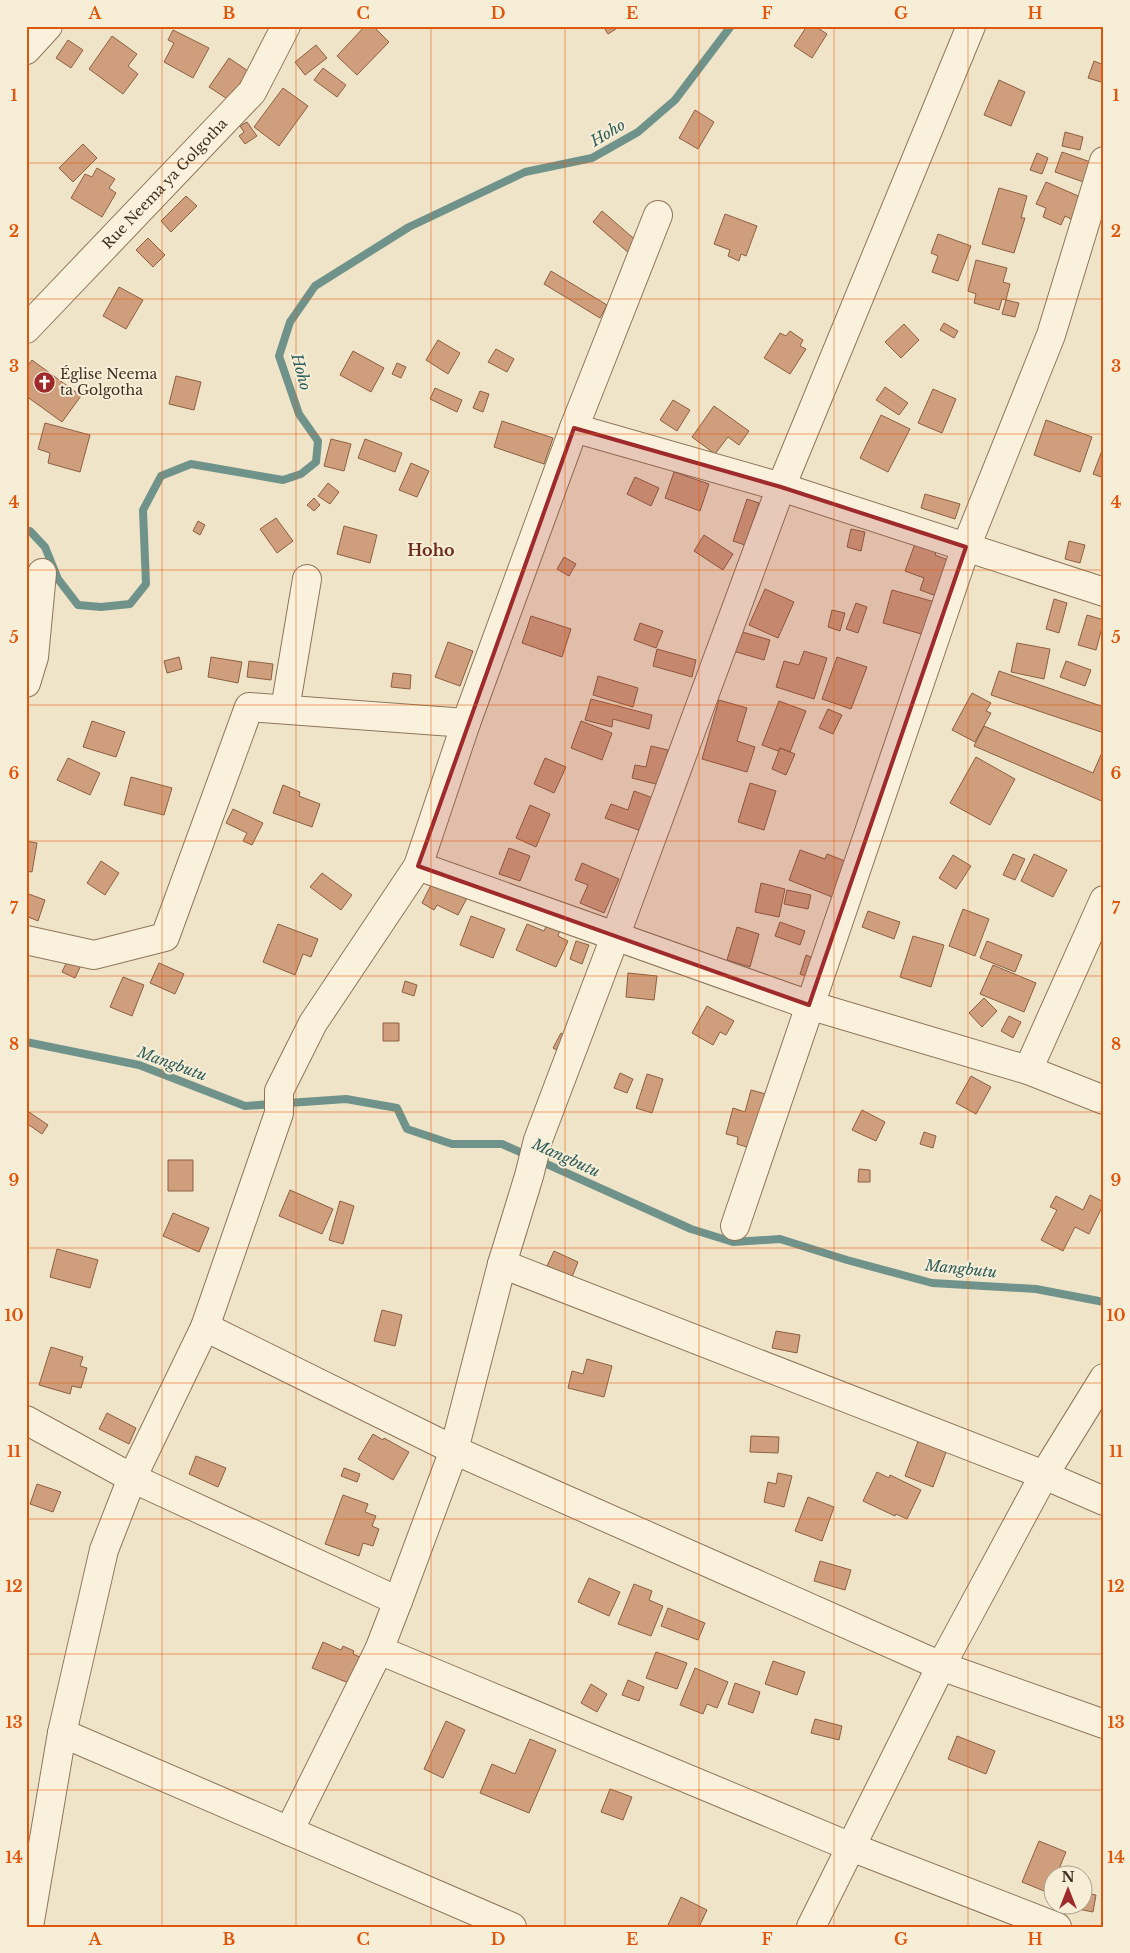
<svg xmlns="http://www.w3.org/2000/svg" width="1130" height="1953" font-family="'Libre Baskerville',serif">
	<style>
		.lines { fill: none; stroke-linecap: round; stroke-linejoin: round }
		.stream { stroke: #6f938a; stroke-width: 8 }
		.building { fill: #cf9f7d; stroke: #8d5f41 }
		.street-casing { stroke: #8d765c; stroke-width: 30 }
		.street { stroke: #faf1dc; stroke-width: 28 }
		.marked { fill: #9e2a2b; fill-opacity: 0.2; stroke: #9e2a2b; stroke-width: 4; stroke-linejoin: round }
		.grid { fill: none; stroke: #df570d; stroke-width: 1; stroke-opacity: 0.55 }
		.labels { text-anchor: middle; stroke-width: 4; stroke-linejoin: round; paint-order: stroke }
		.street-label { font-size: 14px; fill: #3d2e20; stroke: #f7eed8 }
		.poi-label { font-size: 14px; fill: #3d2e20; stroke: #f7eed8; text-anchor: start }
		.water-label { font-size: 15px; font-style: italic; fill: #2f5d5a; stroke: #f7eed8 }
		.quarter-label { font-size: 16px; font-weight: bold; fill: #6b2e1e; stroke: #f7eed8 }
		.neatline { fill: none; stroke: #df570d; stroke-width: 2 }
		.grid-label { font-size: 16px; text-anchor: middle; font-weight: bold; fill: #df570d }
	</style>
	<rect width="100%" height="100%" fill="#f0e4c8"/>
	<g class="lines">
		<path class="stream" d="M26 531H30L45 547 58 579 78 605 101 607 130 604 146 584 143 510 161 476 191 464 283 480 301 474 316 462 318 441 299 414 279 356 290 322 315 286 409 227 525 172 592 158 638 132 675 100 731 26
			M26 1042 139 1065 245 1106 346 1099 397 1108 407 1129 452 1144H502L691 1229 733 1242 780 1239 847 1260 932 1283 1036 1289 1104 1302"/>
	</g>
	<path class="building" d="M365 26H373L389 42 357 75 337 56Z
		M603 26H619V27L608 34Z
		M807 26H815L827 34 812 58 794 46Z
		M173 30 209 48 193 78 164 62 174 43 168 40Z
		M112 36 137 54 128 66 138 74 123 94 89 69Z
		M68 40 83 50 71 68 56 58Z
		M316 45 327 58 305 75 295 62Z
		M229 58 248 71 229 100 209 87Z
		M1094 61 1104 65V83L1088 78Z
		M323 68 346 85 337 97 314 80Z
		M999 80 1025 92 1011 126 984 115Z
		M283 88 308 106 279 146 254 127Z
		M695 110 714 122 698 149 679 138Z
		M247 122 257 136 245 144 239 136 244 132 240 126Z
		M1065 132 1083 137 1080 150 1062 146Z
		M83 144 97 158 73 182 59 168Z
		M1062 152 1099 165 1092 185 1055 172Z
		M1037 153 1048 158 1042 174 1030 170Z
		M97 168 115 179 109 188 116 193 102 217 71 198 85 174 92 177Z
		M1046 182 1083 198 1073 220 1065 216 1061 225 1043 217 1046 208 1036 204Z
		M999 188 1027 196 1021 218H1025L1014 253 982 244Z
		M186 196 197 206 171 232 161 221Z
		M602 211 639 243 630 254 593 222Z
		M725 214 757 226 746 256 741 254 739 261 728 256 730 250 714 244Z
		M938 234 971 246 958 281 932 272 938 256 931 253Z
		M148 238 165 255 153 267 136 250Z
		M976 260 1007 268 1003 282 1010 284 1006 300 1002 299 999 310 974 303 976 294 968 291Z
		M551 271 607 305 600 318 544 284Z
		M119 287 143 300 126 329 103 316Z
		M1006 300 1019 303 1015 317 1002 314Z
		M944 323 958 331 954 338 940 330Z
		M904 324 919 340 901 358 885 342Z
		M790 331 803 340 800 346 806 349 790 374 764 358 780 333 786 336Z
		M438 340 460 353 448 374 426 360Z
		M496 349 514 359 507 372 488 362Z
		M353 351 384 368 371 392 340 375Z
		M32 360 81 396 62 422 26 396V368Z
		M397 363 406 367 401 378 392 374Z
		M176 376 201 382 194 410 169 404Z
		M885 387 908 403 899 415 876 400Z
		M435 388 462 400 457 412 430 399Z
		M933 389 956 399 942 433 918 423Z
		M480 391 489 394 483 412 473 408Z
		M673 400 690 410 677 431 660 420Z
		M714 406 749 431 739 445 728 437 715 454 692 437Z
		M881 415 910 429 888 472 860 458Z
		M1046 420 1092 437 1080 472 1034 455Z
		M502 421 553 438 544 464 494 447Z
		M45 423 90 435 80 472 48 463 50 453 38 449Z
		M331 439 351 444 344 471 324 466Z
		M365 439 402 453 395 472 358 458Z
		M1103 448 1104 449V478L1093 474Z
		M411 463 429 471 417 497 399 490Z
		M674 472 709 484 700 511 665 498Z
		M635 477 659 488 651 506 627 494Z
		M328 483 339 492 330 504 318 496Z
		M925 494 960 504 955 519 921 508Z
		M314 498 320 505 314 511 307 505Z
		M747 499 759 503 745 545 733 541Z
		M276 518 293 541 277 553 260 529Z
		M198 521 205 525 200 535 193 531Z
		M344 526 377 535 370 563 337 554Z
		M851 529 865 532 861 551 847 547Z
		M704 535 733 554 723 570 694 551Z
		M916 541 937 549 935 555 956 563 942 598 920 590 924 578 905 571Z
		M1069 541 1085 545 1080 563 1065 559Z
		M564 557 576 564 569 576 557 569Z
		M765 589 794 602 778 638 749 625Z
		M892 590 935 602 925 635 883 623Z
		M1054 599 1067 603 1059 633 1046 629Z
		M856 603 867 607 858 633 846 629Z
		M832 610 845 613 840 631 828 627Z
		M1087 615 1104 620 1096 650 1078 645Z
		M531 616 571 629 562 657 522 643Z
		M640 623 663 631 656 648 634 640Z
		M739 631 770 640 764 660 733 651Z
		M448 642 473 651 460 686 435 677Z
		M1017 643 1050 649 1044 679 1011 672Z
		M657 649 696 660 692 677 653 666Z
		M804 651 827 658 814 699 776 687 784 661 799 665Z
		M179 657 182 669 167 673 164 661Z
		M211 657 242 662 238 683 208 677Z
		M837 657 867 667 851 709 822 699Z
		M249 661 273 664 271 680 247 677Z
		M1066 661 1091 670 1085 686 1060 677Z
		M999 671 1104 707V733L991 695Z
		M393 673 411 675 410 689 391 687Z
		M598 676 638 688 633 707 593 695Z
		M972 693 991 703 986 711 991 713 975 742 952 730Z
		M591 699 652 715 649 729 613 719 612 727 585 720Z
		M719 700 747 708 737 741 755 747 747 772 702 759Z
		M779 701 806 711 790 752 780 748 778 751 762 745Z
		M828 709 842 715 833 734 819 728Z
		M92 721 125 732 116 757 83 747Z
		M581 721 612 733 602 760 571 748Z
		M984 726 1093 773 1104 748V802L974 746Z
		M651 746 668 750 660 785 632 778 635 765 646 767Z
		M780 748 795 754 786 775 772 769Z
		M976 757 1015 779 990 825 950 803Z
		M68 758 100 773 90 795 57 780Z
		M545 758 566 767 554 793 534 784Z
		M131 777 172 788 164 815 124 805Z
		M750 783 776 791 764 830 738 822Z
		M283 785 300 792 299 796 320 804 312 827 273 813Z
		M634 791 653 798 641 831 605 818 611 804 628 810Z
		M530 805 550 814 536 847 516 838Z
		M233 809 263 823 252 845 243 841 247 833 226 823Z
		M26 841 37 843 32 872 26 871Z
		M509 848 530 856 520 881 499 874Z
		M800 850 825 859 827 854 845 861 832 897 789 880Z
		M1013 854 1025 859 1015 880 1003 875Z
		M1034 854 1067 870 1053 897 1021 881Z
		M953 855 971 866 956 889 939 878Z
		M101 861 119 873 105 895 87 883Z
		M582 863 619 879 604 913 580 903 588 885 575 880Z
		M322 873 352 895 341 910 310 887Z
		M433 881 467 898 458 915 437 905 434 910 422 903Z
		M761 883 785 889 779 917 755 912Z
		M787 890 811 895 808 909 784 904Z
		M26 893 45 900 38 921 26 916Z
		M963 909 989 919 975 956 949 946Z
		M868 911 900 922 894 939 862 927Z
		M471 916 505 929 493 958 460 945Z
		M780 922 805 931 800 945 775 936Z
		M278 924 318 939 311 957 303 954 295 975 263 962Z
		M527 924 544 931 547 925 560 930 558 936 568 941 556 967 516 950Z
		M737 927 759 934 750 967 727 960Z
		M913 936 944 945 931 987 900 977Z
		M576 941 589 945 582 964 570 959Z
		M987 941 1022 955 1015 972 980 958Z
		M71 953 84 959 75 978 62 972Z
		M806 955 819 960 813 979 800 974Z
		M159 963 184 974 175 994 150 983Z
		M993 965 1036 983 1024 1012 980 994Z
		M628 973 657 976 654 1000 626 997Z
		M123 977 144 985 132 1016 110 1007Z
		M405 981 417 985 414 996 402 992Z
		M984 998 997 1011 982 1027 969 1013Z
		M707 1006 734 1021 726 1035 720 1032 713 1045 692 1033Z
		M1009 1016 1021 1022 1013 1038 1001 1031Z
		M383 1023H399V1041H383Z
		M561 1033 571 1039 563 1053 553 1048Z
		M620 1073 633 1079 627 1093 614 1088Z
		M647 1074 663 1079 652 1113 636 1108Z
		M971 1076 991 1087 976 1114 956 1103Z
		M751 1090 773 1096 761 1151 737 1144 738 1137 726 1134 733 1108 745 1112Z
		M862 1110 885 1122 876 1141 852 1130Z
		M29 1112 48 1125 42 1134 26 1123V1117Z
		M924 1132 936 1136 933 1148 920 1144Z
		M168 1160H193V1191H168Z
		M859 1169 870 1170V1182H858Z
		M290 1190 333 1209 322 1234 279 1216Z
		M1090 1195 1104 1202V1203L1089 1234 1075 1227 1063 1251 1041 1240 1057 1210 1050 1207 1056 1196 1083 1210Z
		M340 1201 354 1206 343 1244 329 1240Z
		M173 1213 209 1228 199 1252 163 1236Z
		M57 1249 98 1260 90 1288 50 1277Z
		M554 1251 578 1262 572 1277 547 1266Z
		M382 1310 402 1315 395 1346 374 1341Z
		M776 1331 800 1335 797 1353 772 1348Z
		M51 1347 83 1357 80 1366 87 1368 81 1388 72 1386 70 1394 39 1385Z
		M587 1359 612 1366 604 1397 568 1388 572 1371 583 1374Z
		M107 1413 136 1428 129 1444 99 1429Z
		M373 1434 383 1440 384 1438 409 1452 393 1480 358 1459Z
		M751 1436 779 1437 778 1453 750 1452Z
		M920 1436 948 1447 933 1487 905 1476Z
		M196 1456 226 1468 218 1487 189 1474Z
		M344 1468 360 1474 357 1482 341 1476Z
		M877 1472 889 1478 890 1475 921 1490 907 1519 896 1514 895 1516 863 1501Z
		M778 1473 792 1476 784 1507 764 1502 768 1482 776 1484Z
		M37 1484 61 1492 53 1512 30 1504Z
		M343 1495 368 1504 365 1512 376 1516 372 1526 379 1529 373 1546 363 1543 359 1556 325 1544Z
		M808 1497 834 1507 822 1541 795 1531Z
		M820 1561 851 1570 845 1590 814 1581Z
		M589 1578 620 1592 609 1616 578 1602Z
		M634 1584 652 1591 649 1600 663 1606 651 1636 618 1624Z
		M668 1608 705 1623 698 1640 661 1626Z
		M323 1642 341 1650 343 1646 354 1651 353 1654 362 1658 351 1684 312 1668Z
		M656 1652 687 1663 677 1689 646 1678Z
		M773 1661 805 1672 797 1695 765 1684Z
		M695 1668 728 1682 717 1708 707 1704 703 1714 680 1705Z
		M628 1680 644 1687 639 1701 622 1695Z
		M735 1683 760 1692 753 1713 728 1704Z
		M591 1684 607 1694 597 1712 581 1703Z
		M815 1719 842 1726 839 1740 811 1733Z
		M446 1721 465 1730 443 1778 424 1769Z
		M957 1736 995 1751 986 1774 948 1759Z
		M530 1739 556 1750 529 1813 480 1793 492 1764 515 1774Z
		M610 1789 632 1797 623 1820 601 1812Z
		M1039 1841 1066 1852 1056 1876H1052V1885L1049 1893 1022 1882Z
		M1082 1893 1096 1895 1093 1912 1063 1906H1082Z
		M681 1897 707 1910 699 1927H667Z"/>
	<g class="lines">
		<defs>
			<g id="street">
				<path d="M26 50 48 26"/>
				<path id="s1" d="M26 329 252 92 286 26"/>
				<path d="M574 428 781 487 1104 592"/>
				<path d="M26 683 34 657 42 573"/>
				<path d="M285 709 307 579"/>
				<path d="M418 866 809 1005 1028 1070 1104 1100"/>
				<path d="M26 940 94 955 165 937 249 707 466 723"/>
				<path d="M1028 1070 1104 900"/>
				<path d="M735 1226 966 547 1051 335 1104 161"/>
				<path d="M502 1264 1044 1475 1104 1501"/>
				<path d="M205 1327 454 1450 941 1666 1104 1724"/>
				<path d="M26 1420 132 1478 398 1601"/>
				<path d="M379 1650 851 1847 1057 1927"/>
				<path d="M62 1733 512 1927"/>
				<path d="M289 1831 379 1650 398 1601 454 1450 502 1264 529 1176 538 1140 615 937 781 487 971 26"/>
				<path d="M29 1927 62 1733 104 1550 132 1478 205 1327 279 1113V1091L313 1023 418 866 466 723 574 428 658 215"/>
				<path d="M811 1927 941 1666 1044 1475 1104 1378"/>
			</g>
		</defs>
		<use href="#street" class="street-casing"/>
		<use href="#street" class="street"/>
	</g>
	<path class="marked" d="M574 428 781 487 966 547 809 1005 418 866Z"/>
	<path class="grid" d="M162 26V1927M296 26V1927M431 26V1927M565 26V1927M699 26V1927M834 26V1927M968 26V1927M26 163H1104M26 299H1104M26 434H1104M26 570H1104M26 705H1104M26 841H1104M26 976H1104M26 1112H1104M26 1248H1104M26 1383H1104M26 1519H1104M26 1654H1104M26 1790H1104"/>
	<defs>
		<symbol id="church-disc" viewBox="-11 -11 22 22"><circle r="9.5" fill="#9e2a2b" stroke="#f7eed8"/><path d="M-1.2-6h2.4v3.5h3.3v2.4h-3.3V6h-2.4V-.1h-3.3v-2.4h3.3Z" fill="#fff"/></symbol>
	</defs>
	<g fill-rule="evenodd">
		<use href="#church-disc" x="32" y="370" width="25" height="25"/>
	</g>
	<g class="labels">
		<g class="street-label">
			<text dy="5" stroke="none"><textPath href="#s1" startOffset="201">Rue Neema ya Golgotha</textPath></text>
		</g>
		<g class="poi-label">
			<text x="60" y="379">Église Neema<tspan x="60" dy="16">ta Golgotha</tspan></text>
		</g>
		<g class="water-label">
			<text transform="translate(608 133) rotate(-31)" y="5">Hoho</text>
			<text transform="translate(301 372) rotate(75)" y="5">Hoho</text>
			<text transform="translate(172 1064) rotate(20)" y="5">Mangbutu</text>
			<text transform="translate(566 1158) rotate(24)" y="5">Mangbutu</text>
			<text transform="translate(961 1269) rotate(6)" y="5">Mangbutu</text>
		</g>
		<g class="quarter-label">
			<text x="431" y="556">Hoho</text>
		</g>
	</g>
	<rect width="1130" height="1953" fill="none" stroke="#f7eed8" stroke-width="55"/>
	<g transform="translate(1068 1890)"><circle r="24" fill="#f7eed8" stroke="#ada18e"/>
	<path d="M0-4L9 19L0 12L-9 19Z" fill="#9e2a2b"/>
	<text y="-8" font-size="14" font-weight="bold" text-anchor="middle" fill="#3d2e20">N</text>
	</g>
	<rect x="28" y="28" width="1074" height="1898" class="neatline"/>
	<g class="grid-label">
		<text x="95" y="19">A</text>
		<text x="229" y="19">B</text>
		<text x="363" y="19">C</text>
		<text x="498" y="19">D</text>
		<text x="632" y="19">E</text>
		<text x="767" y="19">F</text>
		<text x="901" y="19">G</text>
		<text x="1035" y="19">H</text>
		<text x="14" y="101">1</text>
		<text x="1116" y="101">1</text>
		<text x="14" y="237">2</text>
		<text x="1116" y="237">2</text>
		<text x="14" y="372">3</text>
		<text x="1116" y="372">3</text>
		<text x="14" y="508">4</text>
		<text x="1116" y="508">4</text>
		<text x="14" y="643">5</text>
		<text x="1116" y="643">5</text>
		<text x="14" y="779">6</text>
		<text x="1116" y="779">6</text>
		<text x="14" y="914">7</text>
		<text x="1116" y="914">7</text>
		<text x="14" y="1050">8</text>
		<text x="1116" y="1050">8</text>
		<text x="14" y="1186">9</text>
		<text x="1116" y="1186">9</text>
		<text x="14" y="1321">10</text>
		<text x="1116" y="1321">10</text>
		<text x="14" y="1457">11</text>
		<text x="1116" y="1457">11</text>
		<text x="14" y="1592">12</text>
		<text x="1116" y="1592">12</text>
		<text x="14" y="1728">13</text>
		<text x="1116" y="1728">13</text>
		<text x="14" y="1863">14</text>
		<text x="1116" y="1863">14</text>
		<text x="95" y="1945">A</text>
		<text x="229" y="1945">B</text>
		<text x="363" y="1945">C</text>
		<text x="498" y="1945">D</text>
		<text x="632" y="1945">E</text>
		<text x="767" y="1945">F</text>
		<text x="901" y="1945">G</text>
		<text x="1035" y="1945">H</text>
	</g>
</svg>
